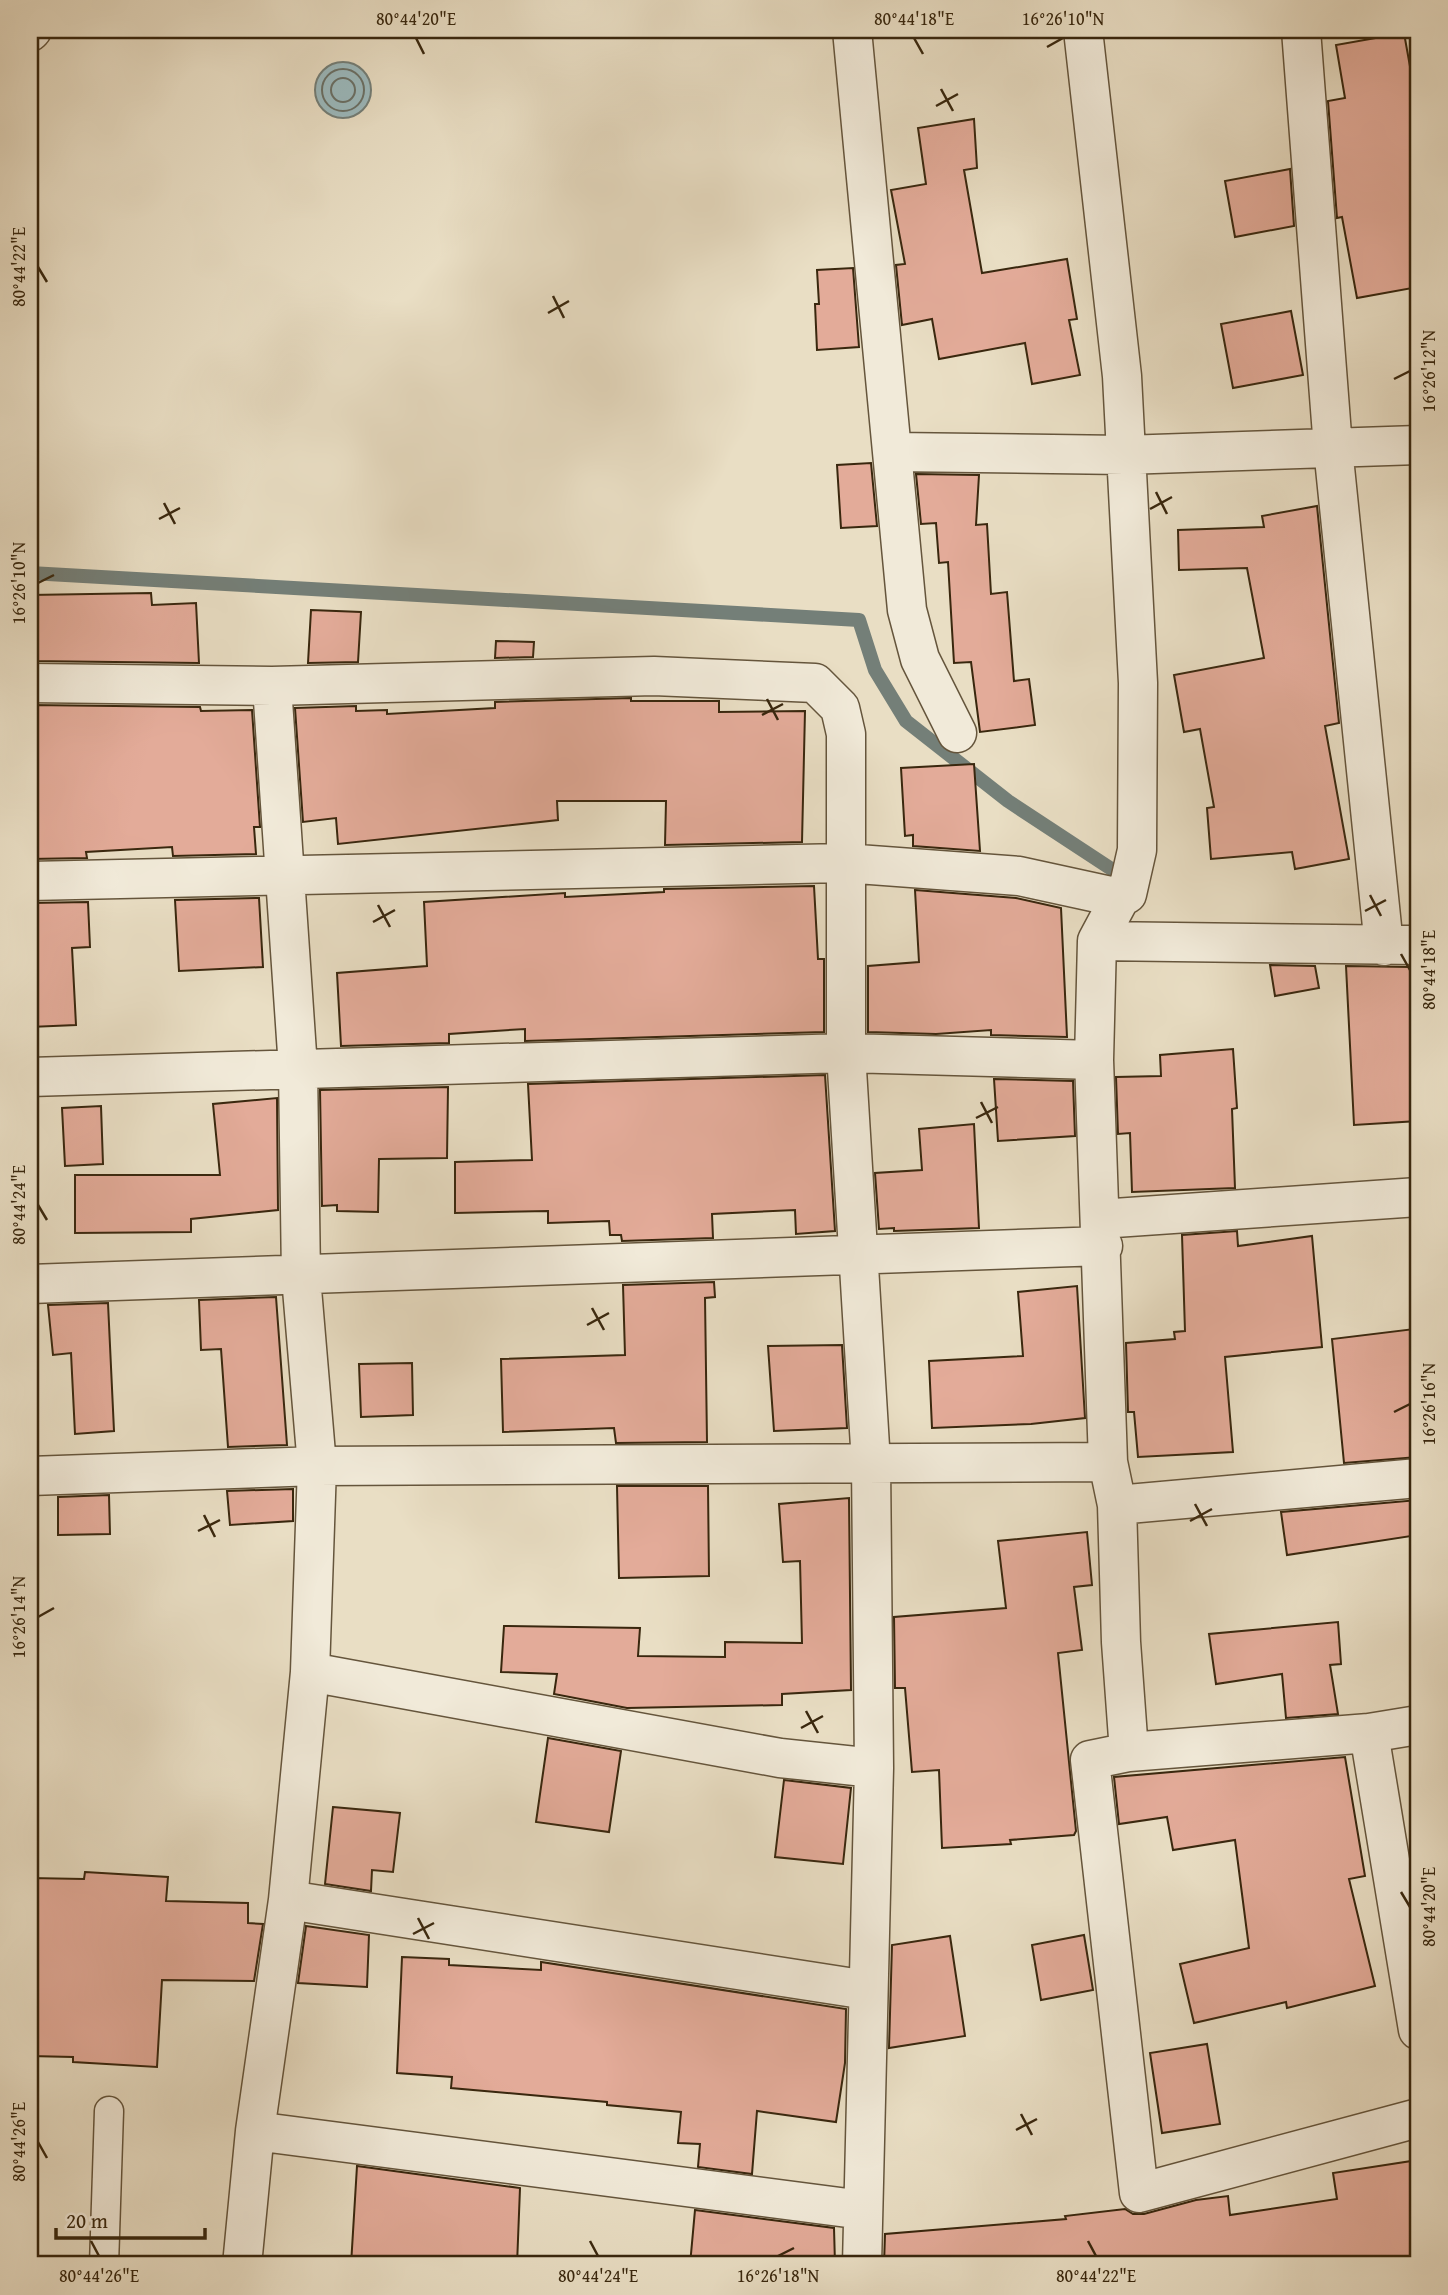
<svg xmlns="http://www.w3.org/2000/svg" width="1448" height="2295" font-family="'Gentium Book Plus',serif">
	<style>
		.water { fill: #9cbabe; stroke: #747f78; stroke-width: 2 }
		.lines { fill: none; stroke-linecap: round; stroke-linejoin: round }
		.shore { stroke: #6a7066; stroke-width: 2 }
		.stream { stroke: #747f78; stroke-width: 14 }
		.building { fill: #e3ab99; stroke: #39270e; stroke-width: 2 }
		.service-casing { stroke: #65553c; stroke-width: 31 }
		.minor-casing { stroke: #65553c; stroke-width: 41 }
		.service { stroke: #f1ead9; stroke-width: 28 }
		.minor { stroke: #f1ead9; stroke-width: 38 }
		.ticks { fill: none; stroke: #39270e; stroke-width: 2.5 }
		.neatline { fill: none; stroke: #39270e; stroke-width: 2.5 }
		.ticks-label { font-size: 18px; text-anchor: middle; fill: #39270e }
	</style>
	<rect width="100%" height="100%" fill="#e9dec4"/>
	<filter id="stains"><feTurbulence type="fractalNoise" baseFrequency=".00286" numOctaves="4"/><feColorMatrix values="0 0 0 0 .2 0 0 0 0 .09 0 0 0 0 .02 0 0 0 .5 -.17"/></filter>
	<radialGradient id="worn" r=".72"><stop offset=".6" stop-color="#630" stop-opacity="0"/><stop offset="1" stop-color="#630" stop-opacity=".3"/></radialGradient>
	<path class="water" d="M315 90a28 28 0 1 1 56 0a28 28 0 1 1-56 0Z"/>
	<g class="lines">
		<path class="shore" d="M322 90a21 21 0 1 1 42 0a21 21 0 1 1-42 0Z
			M331 90a12 12 0 1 1 24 0a12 12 0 1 1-24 0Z"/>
		<path class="stream" d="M30 573 859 620 875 670 906 721 1008 801 1116 872"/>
	</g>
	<path class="building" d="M1404 33 1418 111V287L1357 298 1342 217 1337 218 1328 101 1345 98 1336 45Z
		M974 119 977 168 964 170 982 273 1067 259 1077 319 1069 320 1080 375 1032 384 1025 343 939 359 932 319 902 325 896 265 905 264 891 190 926 184 918 128Z
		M1290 169 1294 226 1235 237 1225 181Z
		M853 268 859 347 817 350 815 304H819L817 270Z
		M1291 311 1303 375 1233 388 1221 324Z
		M871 463 877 526 841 528 837 465Z
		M916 474 979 475 976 525 987 524 991 594 1007 592 1014 681 1029 679 1035 725 980 732 971 662 954 663 948 562 939 563 936 523 921 524Z
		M1317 506 1339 723 1325 726 1349 859 1295 869 1292 852 1211 859 1207 808 1214 807 1200 729 1184 732 1174 675 1264 658 1247 568 1179 570 1178 530 1264 527 1262 516Z
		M151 593 152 605 196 603 199 663 30 661V595Z
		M311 610 361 612 358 662 308 663Z
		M496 641 534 642 533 657 495 658Z
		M631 698V701H719V712L805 711 802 842 665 845 666 801H557L558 820 338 844 336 818 303 822 295 708 356 706V711L387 710V714L495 708V702Z
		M30 705 200 707 201 711 252 710 260 827H254L256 854 173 856 172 847 86 852 87 858 30 859Z
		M974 764 980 851 913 846V835L905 836 901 768Z
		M814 886 818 959H824V1032L525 1041V1029L449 1034V1043L341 1046 337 973 427 966 424 902 565 893V897L664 892V889Z
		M915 890 1016 898 1061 908 1067 1037 991 1035V1030L936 1034 868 1032V966L919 962Z
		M259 898 263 967 179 971 175 900Z
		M88 902 90 947 72 948 76 1025 30 1027V903Z
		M1270 965 1315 966 1319 988 1275 996Z
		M1346 966 1411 967 1418 1003V1121L1354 1125Z
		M1233 1049 1237 1108 1232 1109 1235 1188 1132 1192 1130 1133 1118 1134 1116 1077 1161 1076 1160 1055Z
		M825 1075 835 1231 796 1234 795 1210 712 1214 713 1238 622 1241 621 1235H610L609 1221 548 1223V1211L455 1213V1162L532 1160 528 1084Z
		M994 1079 1073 1081 1075 1136 998 1141Z
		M448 1087 447 1158 379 1159 378 1212 337 1211V1205L322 1206 320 1090Z
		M277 1098 278 1210 191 1219V1232L75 1233V1175H220L213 1104Z
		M101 1106 103 1164 65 1166 62 1108Z
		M974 1124 979 1228 894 1231V1228L879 1229 875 1173 922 1170 919 1129Z
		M1237 1231 1238 1246 1312 1236 1322 1347 1225 1357 1233 1452 1138 1457 1134 1412H1128L1126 1343 1175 1339 1174 1332 1185 1331 1182 1235Z
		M714 1282 715 1297 705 1298 707 1442 616 1443 614 1428 503 1432 501 1359 625 1355 623 1285Z
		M1077 1286 1085 1418 1031 1424 932 1428 929 1361 1023 1356 1018 1292Z
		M276 1297 287 1445 228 1447 221 1349 201 1350 199 1300Z
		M108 1303 114 1431 75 1434 71 1353 53 1355 48 1305Z
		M1414 1329 1418 1366V1380L1414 1381 1418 1457 1344 1463 1332 1339Z
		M842 1345 847 1428 774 1431 768 1346Z
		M412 1363 413 1415 361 1417 359 1364Z
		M617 1486H708L709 1576 619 1578Z
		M293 1489V1521L230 1525 227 1491Z
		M109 1495 110 1534 58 1535V1497Z
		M849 1498 851 1690 782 1694V1705L627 1708 554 1694 557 1674 501 1672 504 1626 640 1628 638 1656 725 1657V1642L802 1643 800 1561 783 1562 779 1504Z
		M1418 1500V1535L1287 1555 1281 1512Z
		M1087 1532 1092 1585 1074 1587 1082 1650 1058 1653 1076 1831 1074 1835 1010 1840 1011 1844 942 1848 939 1770 912 1772 905 1688H895L894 1617 1006 1608 998 1541Z
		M1338 1622 1341 1664 1330 1665 1338 1714 1286 1718 1282 1674 1216 1684 1209 1634Z
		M548 1738 621 1751 609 1832 536 1822Z
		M1345 1757 1365 1876 1349 1879 1375 1986 1287 2008 1286 2002 1194 2023 1180 1964 1249 1948 1235 1840 1173 1850 1167 1817 1119 1824 1114 1777Z
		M784 1780 851 1788 843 1864 775 1857Z
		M333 1807 400 1813 393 1872 372 1870 371 1891 325 1884Z
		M85 1872 168 1877 166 1901 248 1903V1923L263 1924 254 1981 162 1980 157 2067 73 2062V2057L30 2056V1878L84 1879Z
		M306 1926 369 1935 367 1987 298 1983Z
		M1084 1935 1093 1990 1041 2000 1032 1945Z
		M950 1936 965 2036 889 2048 892 1945Z
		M402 1957 449 1959V1965L541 1970V1962L846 2009 845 2063 836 2122 757 2111 752 2174 698 2167 700 2144 678 2143 681 2112 607 2105V2102L451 2088 452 2077 397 2073Z
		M1207 2044 1220 2124 1162 2133 1150 2053Z
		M1418 2160V2265H884L885 2234 1066 2219 1065 2216 1125 2209 1133 2214H1144L1196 2200 1228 2196 1230 2215 1337 2199 1333 2173Z
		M357 2166 520 2188 517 2265H351Z
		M695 2210 834 2228 835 2264 690 2265Z"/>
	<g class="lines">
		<defs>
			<path id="service" d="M104 2265 109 2111"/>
			<path id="minor" d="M852 30 907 610 920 659 957 733
				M1083 30 1122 376 1138 683 1137 850 1127 894 1120 898 1097 941 1094 1060 1108 1462 1117 1505 1121 1642 1129 1752
				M1301 30 1333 448 1384 946
				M30 32 32 30
				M894 452 1124 455 1418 445
				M30 683 272 686 654 676 815 683 840 708 846 734V1053L871 1463 874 1768 862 2265
				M30 881 844 863 1019 876 1120 898
				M1097 941 1418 945
				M30 1077 846 1053 1094 1060
				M1100 1219 1418 1197
				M30 1284 1103 1246
				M30 1476 317 1466 1108 1462
				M1117 1505 1418 1478
				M310 1672 780 1758 874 1768
				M1418 1725 1369 1733 1418 2030
				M1369 1733 1129 1752 1090 1760 1139 2193 1418 2118
				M288 1900 867 1990
				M255 2131 863 2210
				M242 2265 255 2131 288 1900 310 1672 317 1466 301 1277 298 1068 272 686"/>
		</defs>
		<use href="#service" class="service-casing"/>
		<use href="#minor" class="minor-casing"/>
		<use href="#service" class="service"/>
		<use href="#minor" class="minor"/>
	</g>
	<path class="ticks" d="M416 38 424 54M914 38 923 54M1047 47 1063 38M941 89 953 111M936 106 958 94M38 267 47 282M553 296 564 318M548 313 569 301M1394 379 1410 371M1156 492 1167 514M164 503 175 524M1150 509 1172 497M159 519 180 508M38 583 54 575M767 699 778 720M762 715 783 704M1370 895 1381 916M378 905 390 927M1365 911 1386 900M373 922 395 910M1401 954 1410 970M981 1102 992 1123M976 1118 998 1107M38 1205 47 1220M592 1308 604 1330M587 1325 609 1313M1394 1412 1410 1404M1195 1504 1207 1526M204 1515 215 1537M1190 1521 1212 1509M198 1531 220 1520M38 1617 54 1608M806 1711 818 1733M801 1728 823 1716M1401 1892 1410 1907M418 1918 429 1939M413 1934 434 1923M1021 2114 1032 2135M1016 2130 1037 2119M38 2142 47 2158M91 2241 99 2256M590 2241 598 2256M1088 2241 1096 2256M778 2256 794 2248"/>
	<rect width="1448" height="2295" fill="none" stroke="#e9dec4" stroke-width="77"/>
	<path d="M56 2228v10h149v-10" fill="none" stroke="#39270e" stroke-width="3.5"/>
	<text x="66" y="2228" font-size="21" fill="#39270e" stroke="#f1ead9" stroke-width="5" paint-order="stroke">20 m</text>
	<rect x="38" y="38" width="1372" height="2218" class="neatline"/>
	<g class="ticks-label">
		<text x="416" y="25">80°44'20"E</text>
		<text x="914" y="25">80°44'18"E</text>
		<text x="1063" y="25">16°26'10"N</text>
		<text transform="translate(19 267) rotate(-90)" y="6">80°44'22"E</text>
		<text transform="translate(1429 371) rotate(-90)" y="6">16°26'12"N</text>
		<text transform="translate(19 583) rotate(-90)" y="6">16°26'10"N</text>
		<text transform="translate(1429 970) rotate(-90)" y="6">80°44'18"E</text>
		<text transform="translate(19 1205) rotate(-90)" y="6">80°44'24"E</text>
		<text transform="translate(1429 1404) rotate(-90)" y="6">16°26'16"N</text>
		<text transform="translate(19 1617) rotate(-90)" y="6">16°26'14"N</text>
		<text transform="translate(1429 1907) rotate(-90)" y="6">80°44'20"E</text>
		<text transform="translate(19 2142) rotate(-90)" y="6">80°44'26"E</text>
		<text x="99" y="2282">80°44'26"E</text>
		<text x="598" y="2282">80°44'24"E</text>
		<text x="778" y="2282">16°26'18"N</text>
		<text x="1096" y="2282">80°44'22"E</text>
	</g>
	<rect width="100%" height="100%" filter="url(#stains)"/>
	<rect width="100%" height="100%" fill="url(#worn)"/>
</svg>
